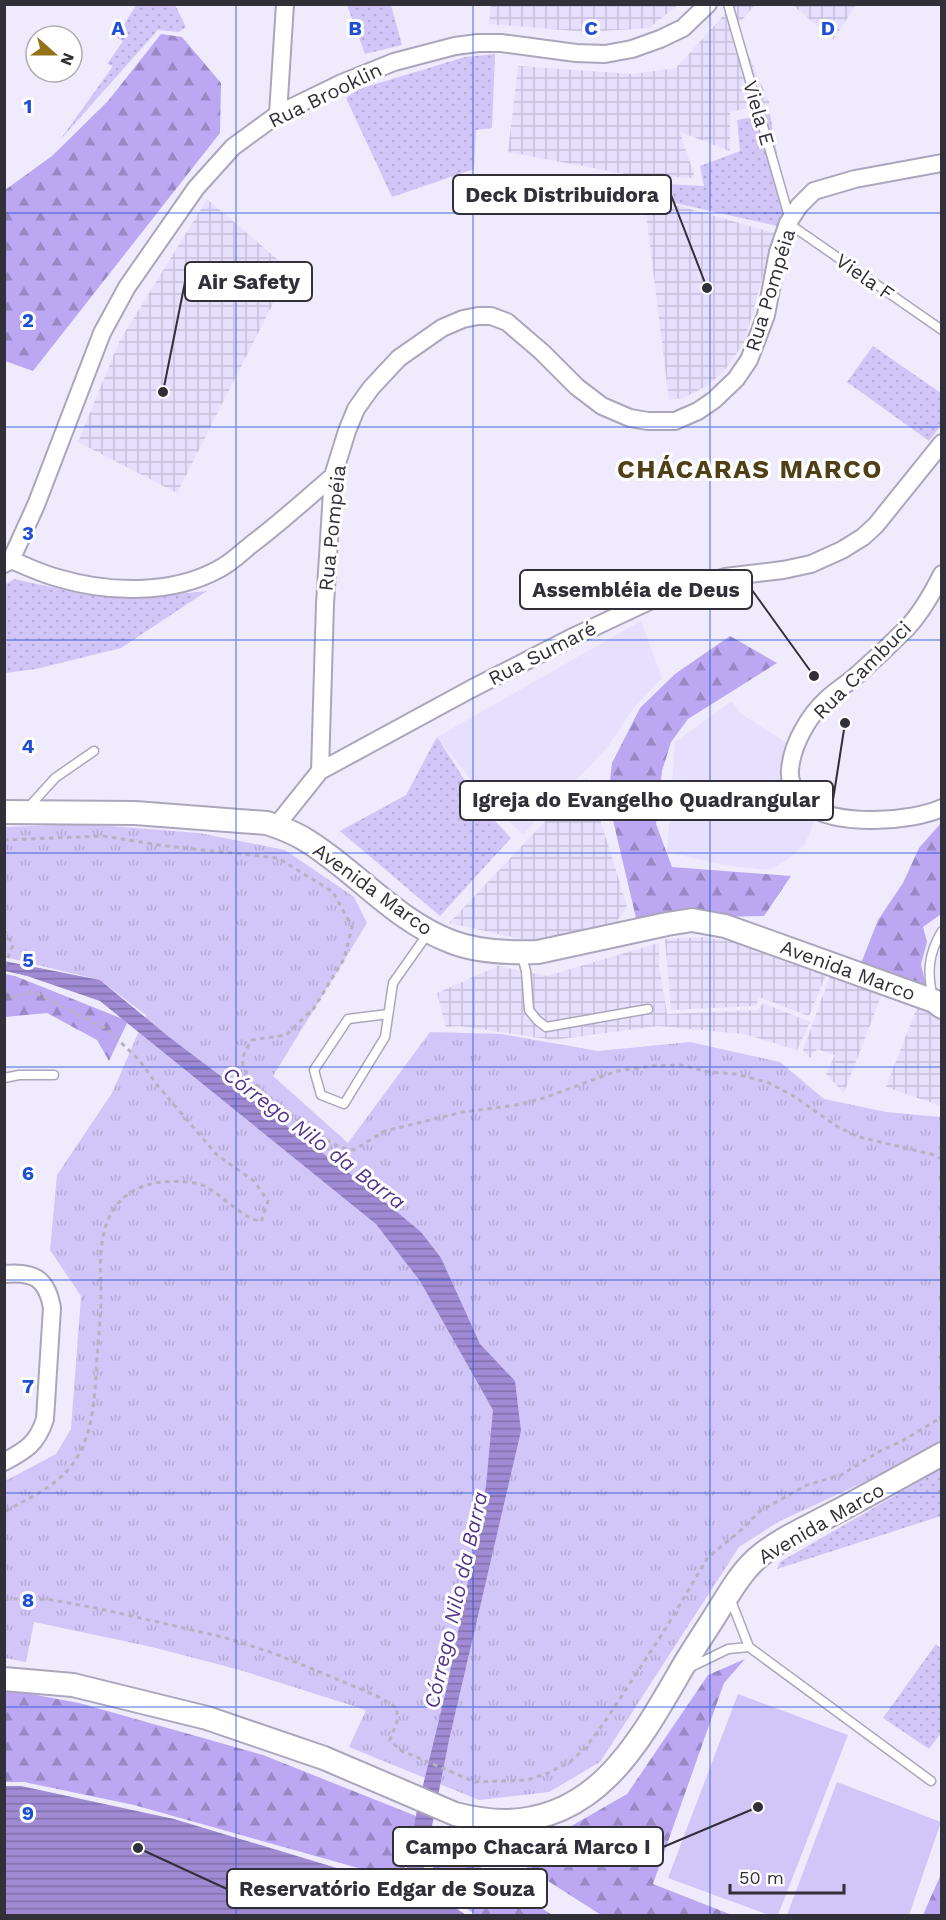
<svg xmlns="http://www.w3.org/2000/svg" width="946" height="1920" font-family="'Work Sans',sans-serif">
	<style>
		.built { fill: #e6dffd }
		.industrial { fill: url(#industrial-grid) }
		.grass { fill: url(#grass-dots) }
		.forest { fill: url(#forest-firs) }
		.park { fill: url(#park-tufts) }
		.garden { fill: #d2c5f7 }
		.water { fill: url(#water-rules) }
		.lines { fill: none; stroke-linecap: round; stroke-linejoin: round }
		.lane-casing { stroke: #aba6bc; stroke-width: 11 }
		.street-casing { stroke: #aba6bc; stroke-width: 20 }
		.secondary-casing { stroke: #aba6bc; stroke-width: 26 }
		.path { stroke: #b6b2c1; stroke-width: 3; stroke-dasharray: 4.5 4.5; stroke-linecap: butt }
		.lane { stroke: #fff; stroke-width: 8 }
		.street { stroke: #fff; stroke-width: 16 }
		.secondary { stroke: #fff; stroke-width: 22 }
		.grid { fill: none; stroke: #1d4ed8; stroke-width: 1.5; stroke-opacity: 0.55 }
		.labels { text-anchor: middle; stroke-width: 6; stroke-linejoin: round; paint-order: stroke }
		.street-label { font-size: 20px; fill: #312f38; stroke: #fff }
		.water-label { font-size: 21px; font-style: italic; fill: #54358b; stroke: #fff }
		.district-label { font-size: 26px; font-weight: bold; letter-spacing: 1.5px; fill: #504018; stroke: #fff }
		.grid-label { font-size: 20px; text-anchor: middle; font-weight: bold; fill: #1d4ed8; stroke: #fff; stroke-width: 6; stroke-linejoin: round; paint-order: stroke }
		.leader { fill: none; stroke: #312f38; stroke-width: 2 }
		.callout-dot { fill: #312f38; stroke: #fff; stroke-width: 2 }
		.callout { fill: #fff; stroke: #312f38; stroke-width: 2 }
		.callout-label { font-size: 21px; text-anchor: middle; font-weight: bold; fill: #312f38 }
	</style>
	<defs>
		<pattern id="industrial-grid" width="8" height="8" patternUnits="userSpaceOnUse" patternTransform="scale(1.5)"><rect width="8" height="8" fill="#e6dffd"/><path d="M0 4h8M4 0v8" fill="none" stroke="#c6c0da"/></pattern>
		<pattern id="grass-dots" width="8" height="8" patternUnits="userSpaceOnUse" patternTransform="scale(1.5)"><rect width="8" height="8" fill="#d2c5f7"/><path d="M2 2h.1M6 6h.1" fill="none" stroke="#b5aad4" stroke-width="1.8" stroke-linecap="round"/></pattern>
		<pattern id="forest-firs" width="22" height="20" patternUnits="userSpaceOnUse" patternTransform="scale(1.5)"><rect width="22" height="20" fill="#bca7f3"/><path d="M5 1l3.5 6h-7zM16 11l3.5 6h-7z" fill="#9988c6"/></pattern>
		<pattern id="park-tufts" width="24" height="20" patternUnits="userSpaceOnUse" patternTransform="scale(1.5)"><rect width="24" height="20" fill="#d2c5f7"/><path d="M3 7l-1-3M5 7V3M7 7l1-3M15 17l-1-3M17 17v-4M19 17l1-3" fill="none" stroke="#b5aad4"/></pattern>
		<pattern id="water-rules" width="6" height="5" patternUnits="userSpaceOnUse" patternTransform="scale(1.5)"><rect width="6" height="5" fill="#9f8ad3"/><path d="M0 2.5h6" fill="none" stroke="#8271ac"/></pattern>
	</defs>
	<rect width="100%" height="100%" fill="#efebfd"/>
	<path class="built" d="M641 621 662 678 633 709 607 748 523 834 491 805 437 737Z
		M732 701 741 714 787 743 783 766 796 803 814 822 805 844 787 860 769 870 723 865 667 852 675 742Z"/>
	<path class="industrial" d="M491 5V4L678 5 649 28 587 32 489 24Z
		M733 5H755L736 27 770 104 730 112V151L680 132 695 178 630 175 508 152 518 66 633 74 676 68Z
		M793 5H856L833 40Z
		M644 196 775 233 744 343 724 371 707 386 683 398 669 400Z
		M207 199 290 270 177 493 78 442 119 342Z
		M587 777 627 906 616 923 530 941 449 923Z
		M705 937 746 945 826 975 809 1016 759 997 756 1006 671 1010 665 939Z
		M659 943V965L667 1014 758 1010 763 1003 810 1022 797 1050 744 1034 658 1026 553 1040 459 1026 446 1027 437 993 498 966 547 976Z
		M830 976 882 994 844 1093 826 1074 835 1055 817 1049 810 1058 803 1050Z
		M919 1002 941 1021V1106L886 1087Z"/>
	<path class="grass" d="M132 5H175L186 27 179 32 158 30 60 140 113 66 107 64 123 41 116 37 135 7Z
		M347 5H391L402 45 365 54Z
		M495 54 492 128 476 130 474 169 392 197 346 98 359 89 465 57Z
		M770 114 786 207 777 226 644 196 646 183 704 186 700 166 740 151 737 120Z
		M873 346 941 393V425L929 441 847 382Z
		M14 579 83 594 146 597 207 591 121 648 36 669 5 673V585Z
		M437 737 482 807 511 838 440 916 340 831 406 795Z
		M941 1469V1516L777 1569 780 1562Z
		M936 1644 941 1649V1733L929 1749 883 1718Z"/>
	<path class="forest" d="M161 34 182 37 221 83 220 133 33 371 5 361V190L52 156 108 101Z
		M730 636 777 663 688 719 671 742 662 771 656 824 672 867 791 876 764 916 636 918 608 799 612 763 640 708 675 674Z
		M941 823V914L923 927 927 942 921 964 927 990 860 966 878 920 903 883 919 848Z
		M4 974 15 976 128 1021 109 1061 97 1040 47 1013 5 1017Z
		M745 1659 724 1683 653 1884 732 1915H601L486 1841 561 1832 627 1794 708 1675Z
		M4 1689 79 1703 263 1755 421 1818 401 1880 134 1805 24 1782H5Z
		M437 1838 552 1915H476L450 1897 432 1875Z
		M941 1874V1915H923Z"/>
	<path class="park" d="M84 824 199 833 285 850 354 897 367 923 273 1076 348 1143 430 1032 501 1034 598 1051 690 1042 780 1062 824 1099 886 1112 941 1117V1442L875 1477 778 1522 739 1547 600 1762 549 1792 479 1800 349 1747 366 1710 240 1670 152 1647 34 1622 26 1662 5 1658V1481L56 1454 71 1429 81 1296 50 1250 57 1175 112 1093 146 1015 100 980 5 957V827Z"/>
	<path class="garden" d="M738 1694 848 1735 778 1915H769L668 1878Z
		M837 1782 941 1822 909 1915H787Z"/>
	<path class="water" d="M4 961 100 980 169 1037 361 1182 421 1232 441 1258 480 1344 515 1381 521 1431 449 1740 422 1877 444 1900 466 1915H5V1786H21L174 1819 403 1888 417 1810 447 1687 473 1556 486 1486 493 1410 420 1281 376 1224 100 1001 27 976 5 971Z"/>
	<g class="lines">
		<defs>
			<path id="lane" d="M728 4 790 220
				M788 223 942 330
				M27 809 55 778 94 751
				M521 953 526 971 529 1010 537 1020 546 1027 648 1009
				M933 998C927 973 928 954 942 931
				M388 1014 348 1019 314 1070 321 1095 344 1104 385 1037 393 983 429 932
				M4 1078 19 1075H54
				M730 1598 749 1647 931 1781
				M689 1668 728 1649 749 1647"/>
			<path id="street" d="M278 114 285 4
				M11 560C26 566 42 574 58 578 108 593 172 595 219 569 231 563 242 552 252 544 280 523 306 499 333 476
				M4 564 11 560 36 505 102 333 127 287 196 188 233 147 278 114 342 83 394 62 455 46 478 43H501L576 53 605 54 632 49 660 39 683 28 708 4
				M942 574C932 594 922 612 907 628 891 644 874 660 857 675 848 683 837 690 828 698 809 715 792 744 790 770 789 779 793 788 799 795 801 798 804 803 808 805 836 827 911 822 942 808
				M320 771 471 689 575 636 658 597 725 577 783 570 811 564 842 550 863 537 876 525 942 443
				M276 826 320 771 325 604 333 476 347 431 356 409 371 388 399 358 442 328 463 319 478 316H491L507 322 542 352 577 387 602 406 630 418 648 421H675L698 411 714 400 736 379 749 360 766 315 778 252 788 223 799 206 814 191 855 179 942 163
				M4 1274C33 1271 47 1278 52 1308L45 1419C37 1444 26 1450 4 1462"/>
			<path id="secondary" d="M4 812 135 813 267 823C282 828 296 833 309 842 358 873 396 921 452 942 478 952 510 953 538 952L667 924 692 920 725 926 934 1001 942 1007
				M4 1679 73 1685 207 1718 324 1758 455 1814C471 1818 488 1821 505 1821 595 1820 637 1746 677 1677 688 1657 701 1638 713 1619 726 1599 738 1576 755 1560 777 1540 808 1527 834 1513 870 1494 906 1474 942 1454"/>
		</defs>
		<use href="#lane" class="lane-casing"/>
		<use href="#street" class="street-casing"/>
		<use href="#secondary" class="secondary-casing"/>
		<path class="path" d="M4 840 103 836 166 846 278 858 333 892 352 927 344 959 314 1008 286 1035 252 1040C246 1050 239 1059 245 1070 255 1090 315 1135 336 1145 341 1148 348 1149 354 1150L385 1131 463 1112 516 1105 544 1098 617 1071 653 1066 681 1065 709 1072 735 1074 767 1082 792 1095 838 1127 859 1137 935 1155 942 1160
			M4 930 13 945 4 967
			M4 990 12 997 34 992 107 1029 139 1060 158 1086 217 1155 254 1181 268 1201 261 1222C236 1215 215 1186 195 1183 147 1176 109 1191 102 1243 99 1260 101 1276 101 1293 101 1314 99 1336 97 1357 95 1387 95 1418 83 1446 66 1484 37 1493 4 1512
			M4 1599H47L96 1608 223 1637 273 1653 320 1672 379 1697 397 1708V1722L390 1740 400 1750 475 1782 527 1780 546 1774 570 1762 586 1747 606 1720 666 1628 708 1557 738 1533 760 1511 807 1485 841 1475 880 1451 902 1441 942 1417"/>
		<use href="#lane" class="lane"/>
		<use href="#street" class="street"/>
		<use href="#secondary" class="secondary"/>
	</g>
	<path class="grid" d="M236 4V1916M473 4V1916M710 4V1916M4 213H942M4 427H942M4 640H942M4 853H942M4 1067H942M4 1280H942M4 1493H942M4 1707H942"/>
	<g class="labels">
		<g class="street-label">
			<text transform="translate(325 95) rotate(-26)" y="7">Rua Brooklin</text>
			<text transform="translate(759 113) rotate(74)" y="7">Viela E</text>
			<text transform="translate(865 277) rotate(35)" y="7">Viela F</text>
			<text transform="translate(770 290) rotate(-73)" y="7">Rua Pompéia</text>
			<text transform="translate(332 528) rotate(-84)" y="7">Rua Pompéia</text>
			<text transform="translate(542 653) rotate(-27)" y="7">Rua Sumaré</text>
			<text transform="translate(862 670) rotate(-45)" y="7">Rua Cambuci</text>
			<text transform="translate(373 889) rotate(36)" y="7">Avenida Marco</text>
			<text transform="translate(848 970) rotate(20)" y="7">Avenida Marco</text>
			<text transform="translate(821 1523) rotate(-30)" y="7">Avenida Marco</text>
		</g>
		<g class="water-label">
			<text transform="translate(314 1138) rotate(37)" y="7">Córrego Nilo da Barra</text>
			<text transform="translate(456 1600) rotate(-77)" y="7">Córrego Nilo da Barra</text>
		</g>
		<g class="district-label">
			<text x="750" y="478">CHÁCARAS MARCO</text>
		</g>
	</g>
	<g class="grid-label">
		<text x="118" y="35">A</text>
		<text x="355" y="35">B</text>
		<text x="591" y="35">C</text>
		<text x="828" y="35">D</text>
		<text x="28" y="113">1</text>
		<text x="28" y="327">2</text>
		<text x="28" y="540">3</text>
		<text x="28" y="753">4</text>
		<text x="28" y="967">5</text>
		<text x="28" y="1180">6</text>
		<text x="28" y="1393">7</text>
		<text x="28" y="1607">8</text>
		<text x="28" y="1820">9</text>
	</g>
	<path class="leader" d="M707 288L671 195M163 392L185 282M814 676L752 590M845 723L833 800M758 1807L663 1847M138 1848L227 1889"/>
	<g class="callout-dot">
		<circle cx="707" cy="288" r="6"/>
		<circle cx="163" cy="392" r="6"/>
		<circle cx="814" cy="676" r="6"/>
		<circle cx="845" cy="723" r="6"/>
		<circle cx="758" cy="1807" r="6"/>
		<circle cx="138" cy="1848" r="6"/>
	</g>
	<g class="callout">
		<rect x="453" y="175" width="218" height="39" rx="6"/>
		<rect x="185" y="262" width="127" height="39" rx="6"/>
		<rect x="520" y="570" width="232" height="39" rx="6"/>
		<rect x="460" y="781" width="373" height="39" rx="6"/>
		<rect x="393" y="1827" width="270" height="39" rx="6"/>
		<rect x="227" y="1869" width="320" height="39" rx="6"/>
	</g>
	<g class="callout-label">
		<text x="562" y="202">Deck Distribuidora</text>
		<text x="249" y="289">Air Safety</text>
		<text x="636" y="597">Assembléia de Deus</text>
		<text x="646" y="807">Igreja do Evangelho Quadrangular</text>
		<text x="528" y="1854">Campo Chacará Marco I</text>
		<text x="387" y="1896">Reservatório Edgar de Souza</text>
	</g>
	<rect width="946" height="1920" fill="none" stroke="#312f38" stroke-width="12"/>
	<g transform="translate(54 54) rotate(111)"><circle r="28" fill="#ffffff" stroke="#adacaf" stroke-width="1.5"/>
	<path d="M0-4.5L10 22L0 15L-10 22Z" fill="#937219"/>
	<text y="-9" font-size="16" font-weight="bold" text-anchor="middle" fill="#312f38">N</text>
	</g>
	<path d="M730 1884v9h114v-9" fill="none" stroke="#312f38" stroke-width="3"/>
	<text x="739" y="1884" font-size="18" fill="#312f38" stroke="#ffffff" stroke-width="4.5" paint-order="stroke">50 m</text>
</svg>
